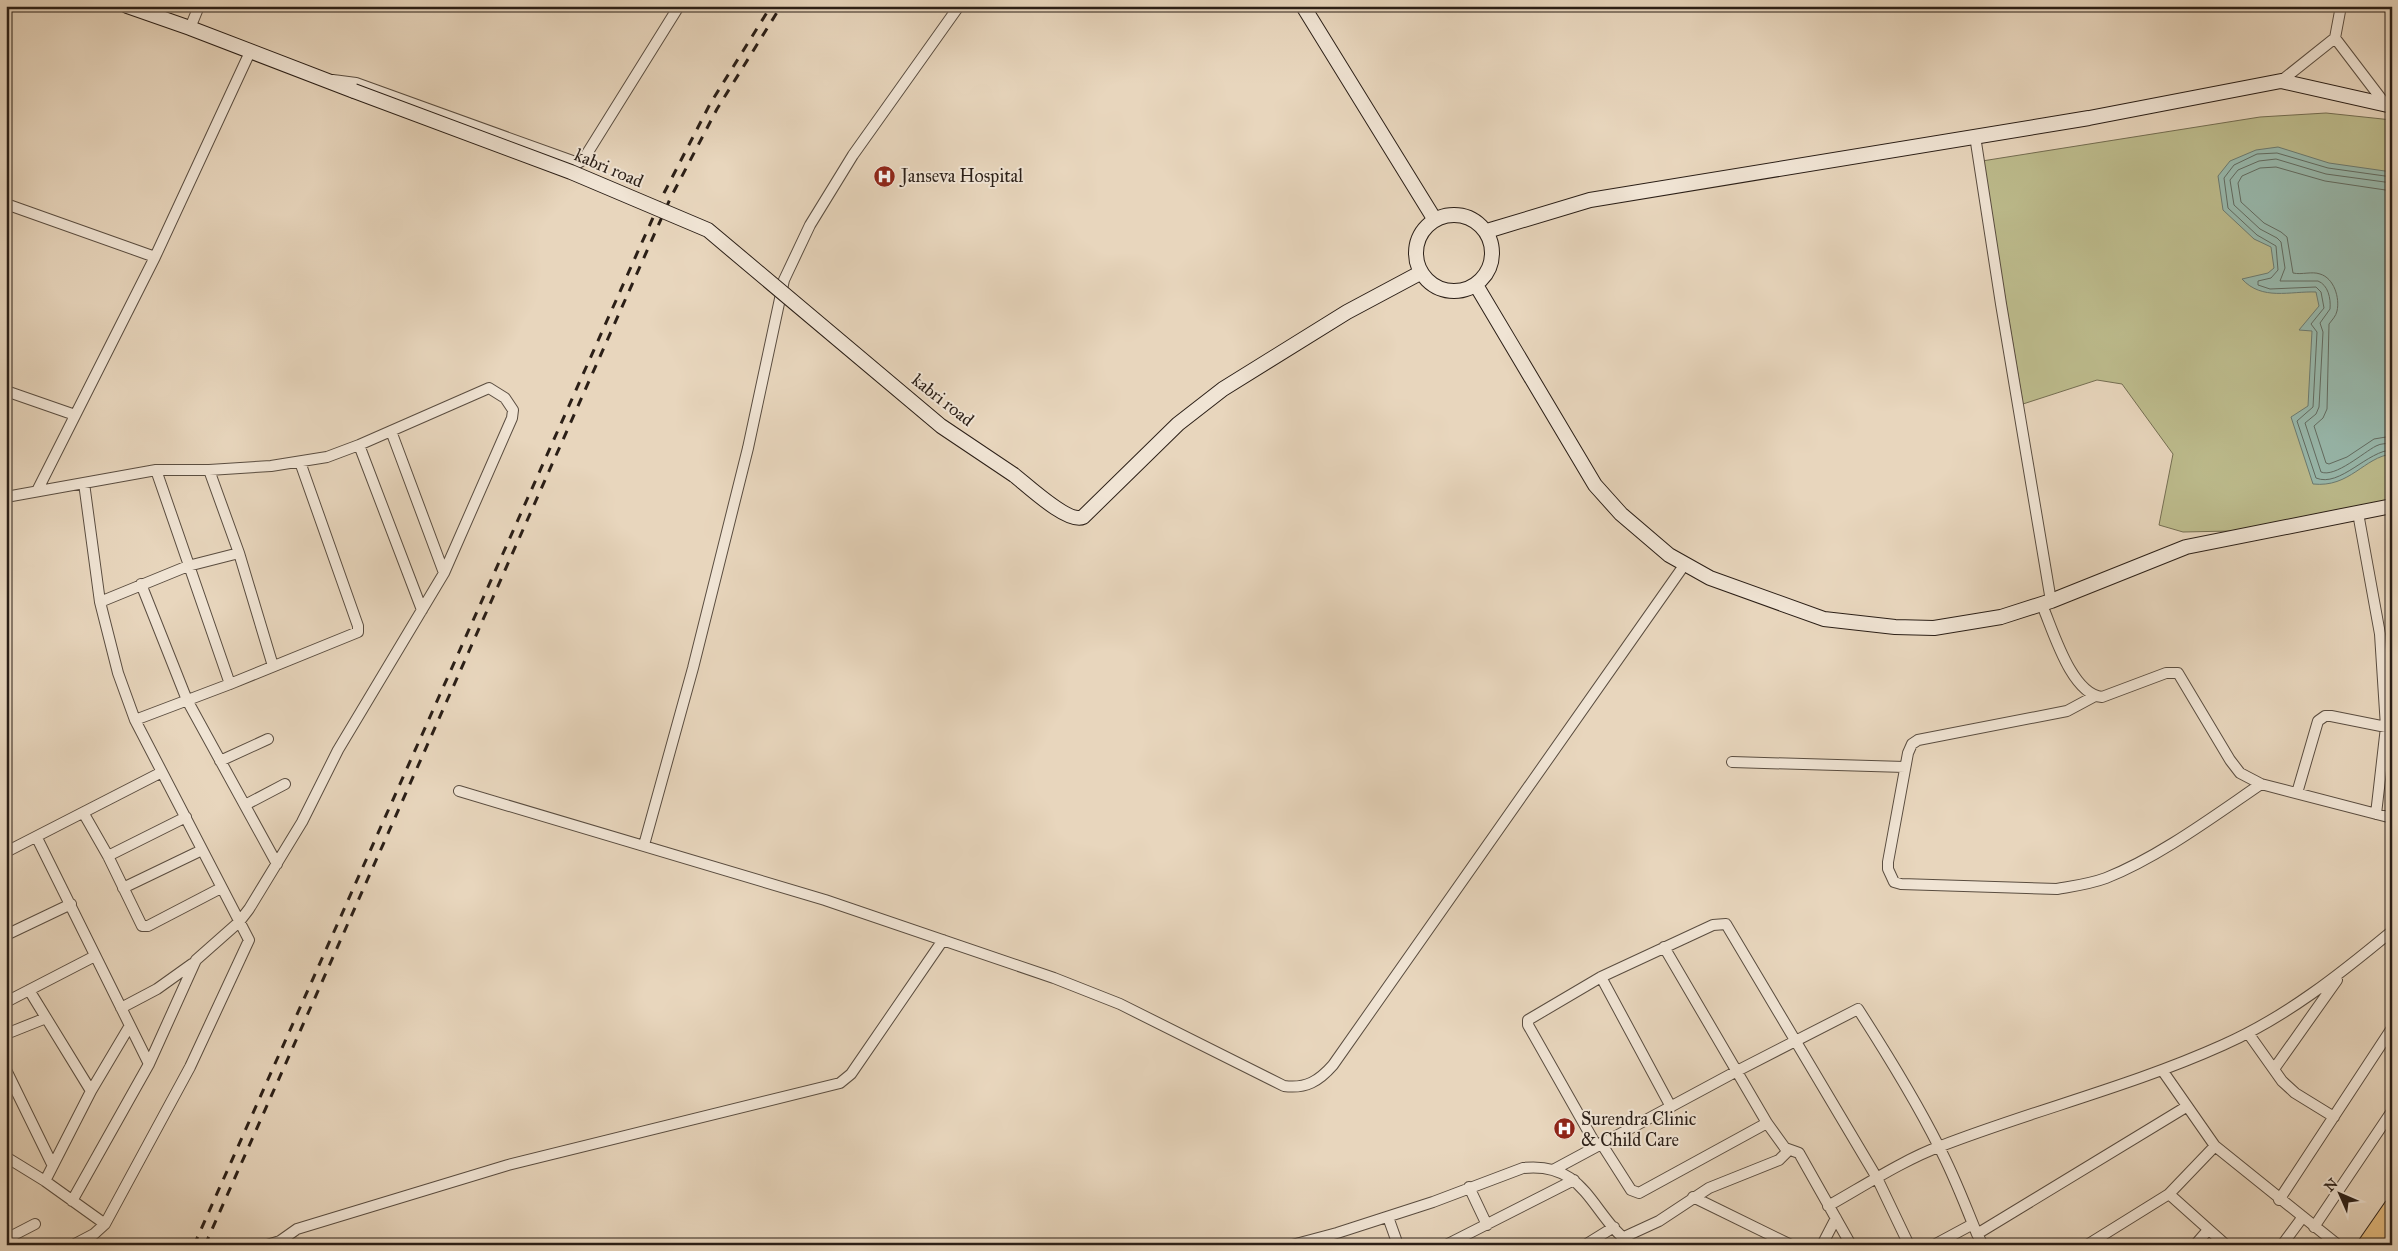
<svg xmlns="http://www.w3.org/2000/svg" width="2398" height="1251" font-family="'IM FELL Great Primer',serif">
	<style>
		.green { fill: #bdbc8d; stroke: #746e52 }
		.water { fill: #98b9ad; stroke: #6c7b71 }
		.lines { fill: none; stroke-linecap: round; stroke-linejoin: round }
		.shore { stroke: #626c62; stroke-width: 1 }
		.street-casing { stroke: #5a4d40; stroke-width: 12 }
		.secondary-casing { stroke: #2b1f17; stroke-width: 16 }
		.primary-casing { stroke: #2b1f17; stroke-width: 17 }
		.street { stroke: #f0e4d4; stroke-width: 10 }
		.secondary { stroke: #f0e4d4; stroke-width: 14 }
		.primary { stroke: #e4bb7e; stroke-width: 15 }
		.rail { stroke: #2b1f17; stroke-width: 3; stroke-dasharray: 9 9; stroke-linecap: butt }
		.secondary-bridge-casing { stroke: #2b1f17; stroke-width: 16; stroke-linecap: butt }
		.secondary-bridge { stroke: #f0e4d4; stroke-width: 14 }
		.labels { text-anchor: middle; stroke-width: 4; stroke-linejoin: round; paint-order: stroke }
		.street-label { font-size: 18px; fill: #2b1f17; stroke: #f0e4d4 }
		.poi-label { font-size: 18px; fill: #2b1f17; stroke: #f0e4d4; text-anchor: start }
	</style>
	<rect width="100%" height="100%" fill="#e8d6bd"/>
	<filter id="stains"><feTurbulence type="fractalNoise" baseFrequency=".004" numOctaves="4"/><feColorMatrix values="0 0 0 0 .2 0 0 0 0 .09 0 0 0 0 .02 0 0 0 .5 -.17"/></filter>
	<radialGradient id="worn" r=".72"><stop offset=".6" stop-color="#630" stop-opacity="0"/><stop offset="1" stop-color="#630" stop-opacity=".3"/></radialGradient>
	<path class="green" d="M2326 113 2392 120V501L2232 531 2183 532 2159 525 2173 454 2122 384 2097 380 2023 404 1982 161 2260 117Z"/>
	<path class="water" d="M2278 147 2329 163 2392 172V454C2364 457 2350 488 2313 484L2291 417 2308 406 2312 331 2299 330 2319 306 2316 292C2290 291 2262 301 2242 279L2268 273 2274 268 2271 247 2254 239 2223 210 2218 176 2230 161 2256 150Z"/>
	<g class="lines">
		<path class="shore" d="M2392 177 2328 168 2277 153 2257 154 2234 165 2224 178 2228 208 2257 235 2276 246 2278 270 2271 278 2258 281V285L2270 289 2316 287 2321 292 2324 308 2311 324 2317 332 2313 407 2297 421 2316 478C2340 488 2368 450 2392 450
			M2392 183 2326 174 2276 159 2259 161 2238 170 2230 180 2234 205 2260 229 2277 238 2281 242 2285 268 2280 281H2318C2328 285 2331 298 2330 309L2320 323 2323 332 2319 407 2316 414 2305 423 2321 472C2335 478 2364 452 2376 446 2381 443 2387 444 2392 443
			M2392 191 2325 181 2276 167 2260 168 2242 176 2238 183 2241 202 2264 223 2281 232 2287 237 2293 273C2302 275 2312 271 2320 274 2334 278 2340 298 2337 311 2336 316 2332 320 2329 324L2327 409 2323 418 2314 426 2326 463 2329 464 2347 457 2374 439 2392 436"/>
		<defs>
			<path id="street" d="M190 28 199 6
				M2335 38 2386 105
				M333 80 356 83 578 163 583 160 679 6
				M2281 81 2335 38 2341 6
				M1975 136 2001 304 2051 601
				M6 204 155 257
				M6 391 75 415
				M391 431 444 573
				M359 445 422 610
				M156 470 230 684
				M209 470 239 553 273 666
				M37 491 155 257 250 52
				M6 497 156 470H209L271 466 327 457 359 445 489 388 505 398 513 410 512 418 444 573 338 750 302 822 249 909 239 922 196 960 149 1064 72 1201
				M2358 513 2380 634 2386 727 2376 814
				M141 584 187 700 277 864
				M100 602 188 566 239 553
				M2042 605C2053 630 2071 694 2102 697L2166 673H2178L2230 760 2240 773 2261 784 2392 818
				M2095 696 2067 711 1918 740 1912 744 1908 753 1888 862V869L1894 882 1901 884 2057 889C2074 886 2090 884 2106 878 2159 857 2214 816 2261 784
				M135 720 230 684 358 632V626L300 462
				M220 761 268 739
				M1732 762 1905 767
				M459 791 825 900 1054 978 1120 1004 1284 1086C1306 1089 1319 1081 1333 1065L1685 564
				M2297 793 2318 721 2325 716H2331L2391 728
				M245 805 285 784
				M84 814 108 856 142 926H148L221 888
				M37 838 149 1064
				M644 845 693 668 748 448 784 280 810 225 853 155 959 6
				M6 852 162 772
				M108 856 186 817
				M123 888 202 850
				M6 935 71 904
				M1664 947 1767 1123 1785 1148 1799 1153 1851 1245
				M1601 977 1671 1107
				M29 990 91 1091
				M6 1002 95 956
				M121 1008 157 989 192 964
				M2248 1033 2282 1081 2295 1093 2334 1117
				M6 1034 46 1018
				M2274 1069 2337 980
				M6 1070 52 1164
				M2162 1070 2215 1146 2338 1245
				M1601 1143 1631 1190 1639 1193 1767 1123
				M1596 1145 1528 1025V1020L1601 977 1713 925 1726 924 1877 1178 1909 1245
				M6 1157 45 1181 105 1224
				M1553 1170 1737 1071 1858 1009C1887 1054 1915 1099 1939 1147 1954 1175 1965 1205 1977 1234
				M45 1181 91 1091 129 1027
				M1469 1187 1487 1225
				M2169 1194 2226 1245
				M1693 1197 1791 1245
				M2279 1200 2392 1028
				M1828 1206C1862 1187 1905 1159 1941 1146 2034 1110 2132 1086 2223 1045 2286 1017 2339 975 2392 931
				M1388 1217 1398 1245
				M2314 1227 2392 1111
				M1622 1238 1659 1221 1709 1188 1779 1160 1788 1151
				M6 1239 35 1224
				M73 1245 94 1234 105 1224 190 1067 249 940 135 720 118 673 100 602 84 483
				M267 1245 280 1241 297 1229 508 1165 840 1083 851 1074 943 940
				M1292 1245 1337 1233 1433 1202 1523 1168C1587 1161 1591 1216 1632 1245
				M1446 1245 1574 1180
				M1585 1245 1614 1227
				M1822 1245 1836 1218
				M1934 1245 1973 1224
				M1983 1245 1977 1234 2186 1107
				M2087 1245 2169 1194 2215 1146
				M2195 1245 2208 1230
				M2282 1245 2302 1218"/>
			<path id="secondary" d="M127 6 190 28 354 91
				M1303 6 1435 220
				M1416 253a38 38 0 1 1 76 0a38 38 0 1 1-76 0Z
				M1487 231 1590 200 2089 118 2281 81 2392 106
				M1476 285 1595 485 1621 514 1669 555 1710 578 1824 619 1895 627 1934 628 2001 617 2051 601 2186 547 2392 506
				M1014 475C1027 485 1068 524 1083 517L1178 424 1223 389 1347 312 1420 273"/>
			<path id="primary" d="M2365 1245 2392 1206
				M2380 1245 2392 1228"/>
		</defs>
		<use href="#street" class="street-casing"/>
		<use href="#secondary" class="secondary-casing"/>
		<use href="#primary" class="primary-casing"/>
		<use href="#street" class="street"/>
		<use href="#secondary" class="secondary"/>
		<use href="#primary" class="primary"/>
		<path class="rail" d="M194 1245 664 193 710 104 771 6
			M205 1245 670 199 717 109 781 6"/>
		<defs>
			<path id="secondary-bridge" d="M354 91 571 172 708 230 941 426 1014 475"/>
		</defs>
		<use href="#secondary-bridge" class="secondary-bridge-casing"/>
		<use href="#secondary-bridge" class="secondary-bridge"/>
	</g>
	<defs>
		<symbol id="hospital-disc" viewBox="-11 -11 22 22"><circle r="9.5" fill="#8f2418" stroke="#f0e4d4"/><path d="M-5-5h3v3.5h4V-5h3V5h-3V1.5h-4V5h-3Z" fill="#fff"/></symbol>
	</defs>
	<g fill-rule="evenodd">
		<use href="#hospital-disc" x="872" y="164" width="25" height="25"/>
		<use href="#hospital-disc" x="1552" y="1116" width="25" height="25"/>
	</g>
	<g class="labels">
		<g class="street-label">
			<text transform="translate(609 168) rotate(23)" y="6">kabri road</text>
			<text transform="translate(943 400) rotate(38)" y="6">kabri road</text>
		</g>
		<g class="poi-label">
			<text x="901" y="182">Janseva Hospital</text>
			<text x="1581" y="1125">Surendra Clinic<tspan x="1581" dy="21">&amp; Child Care</tspan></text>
		</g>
	</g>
	<rect width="2398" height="1251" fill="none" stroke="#e8d6bd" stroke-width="25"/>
	<rect x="8" y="8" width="2383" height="1236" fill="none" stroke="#2b1f17" stroke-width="2.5"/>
	<rect x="12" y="12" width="2373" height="1226" fill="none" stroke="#2b1f17"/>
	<g transform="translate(2340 1194) rotate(315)" stroke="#f0e4d4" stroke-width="4" paint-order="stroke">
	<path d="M0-4L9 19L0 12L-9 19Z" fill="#2b1f17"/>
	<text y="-8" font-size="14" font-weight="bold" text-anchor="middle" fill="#2b1f17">N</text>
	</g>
	<rect width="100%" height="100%" filter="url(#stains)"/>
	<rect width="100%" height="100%" fill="url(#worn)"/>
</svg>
